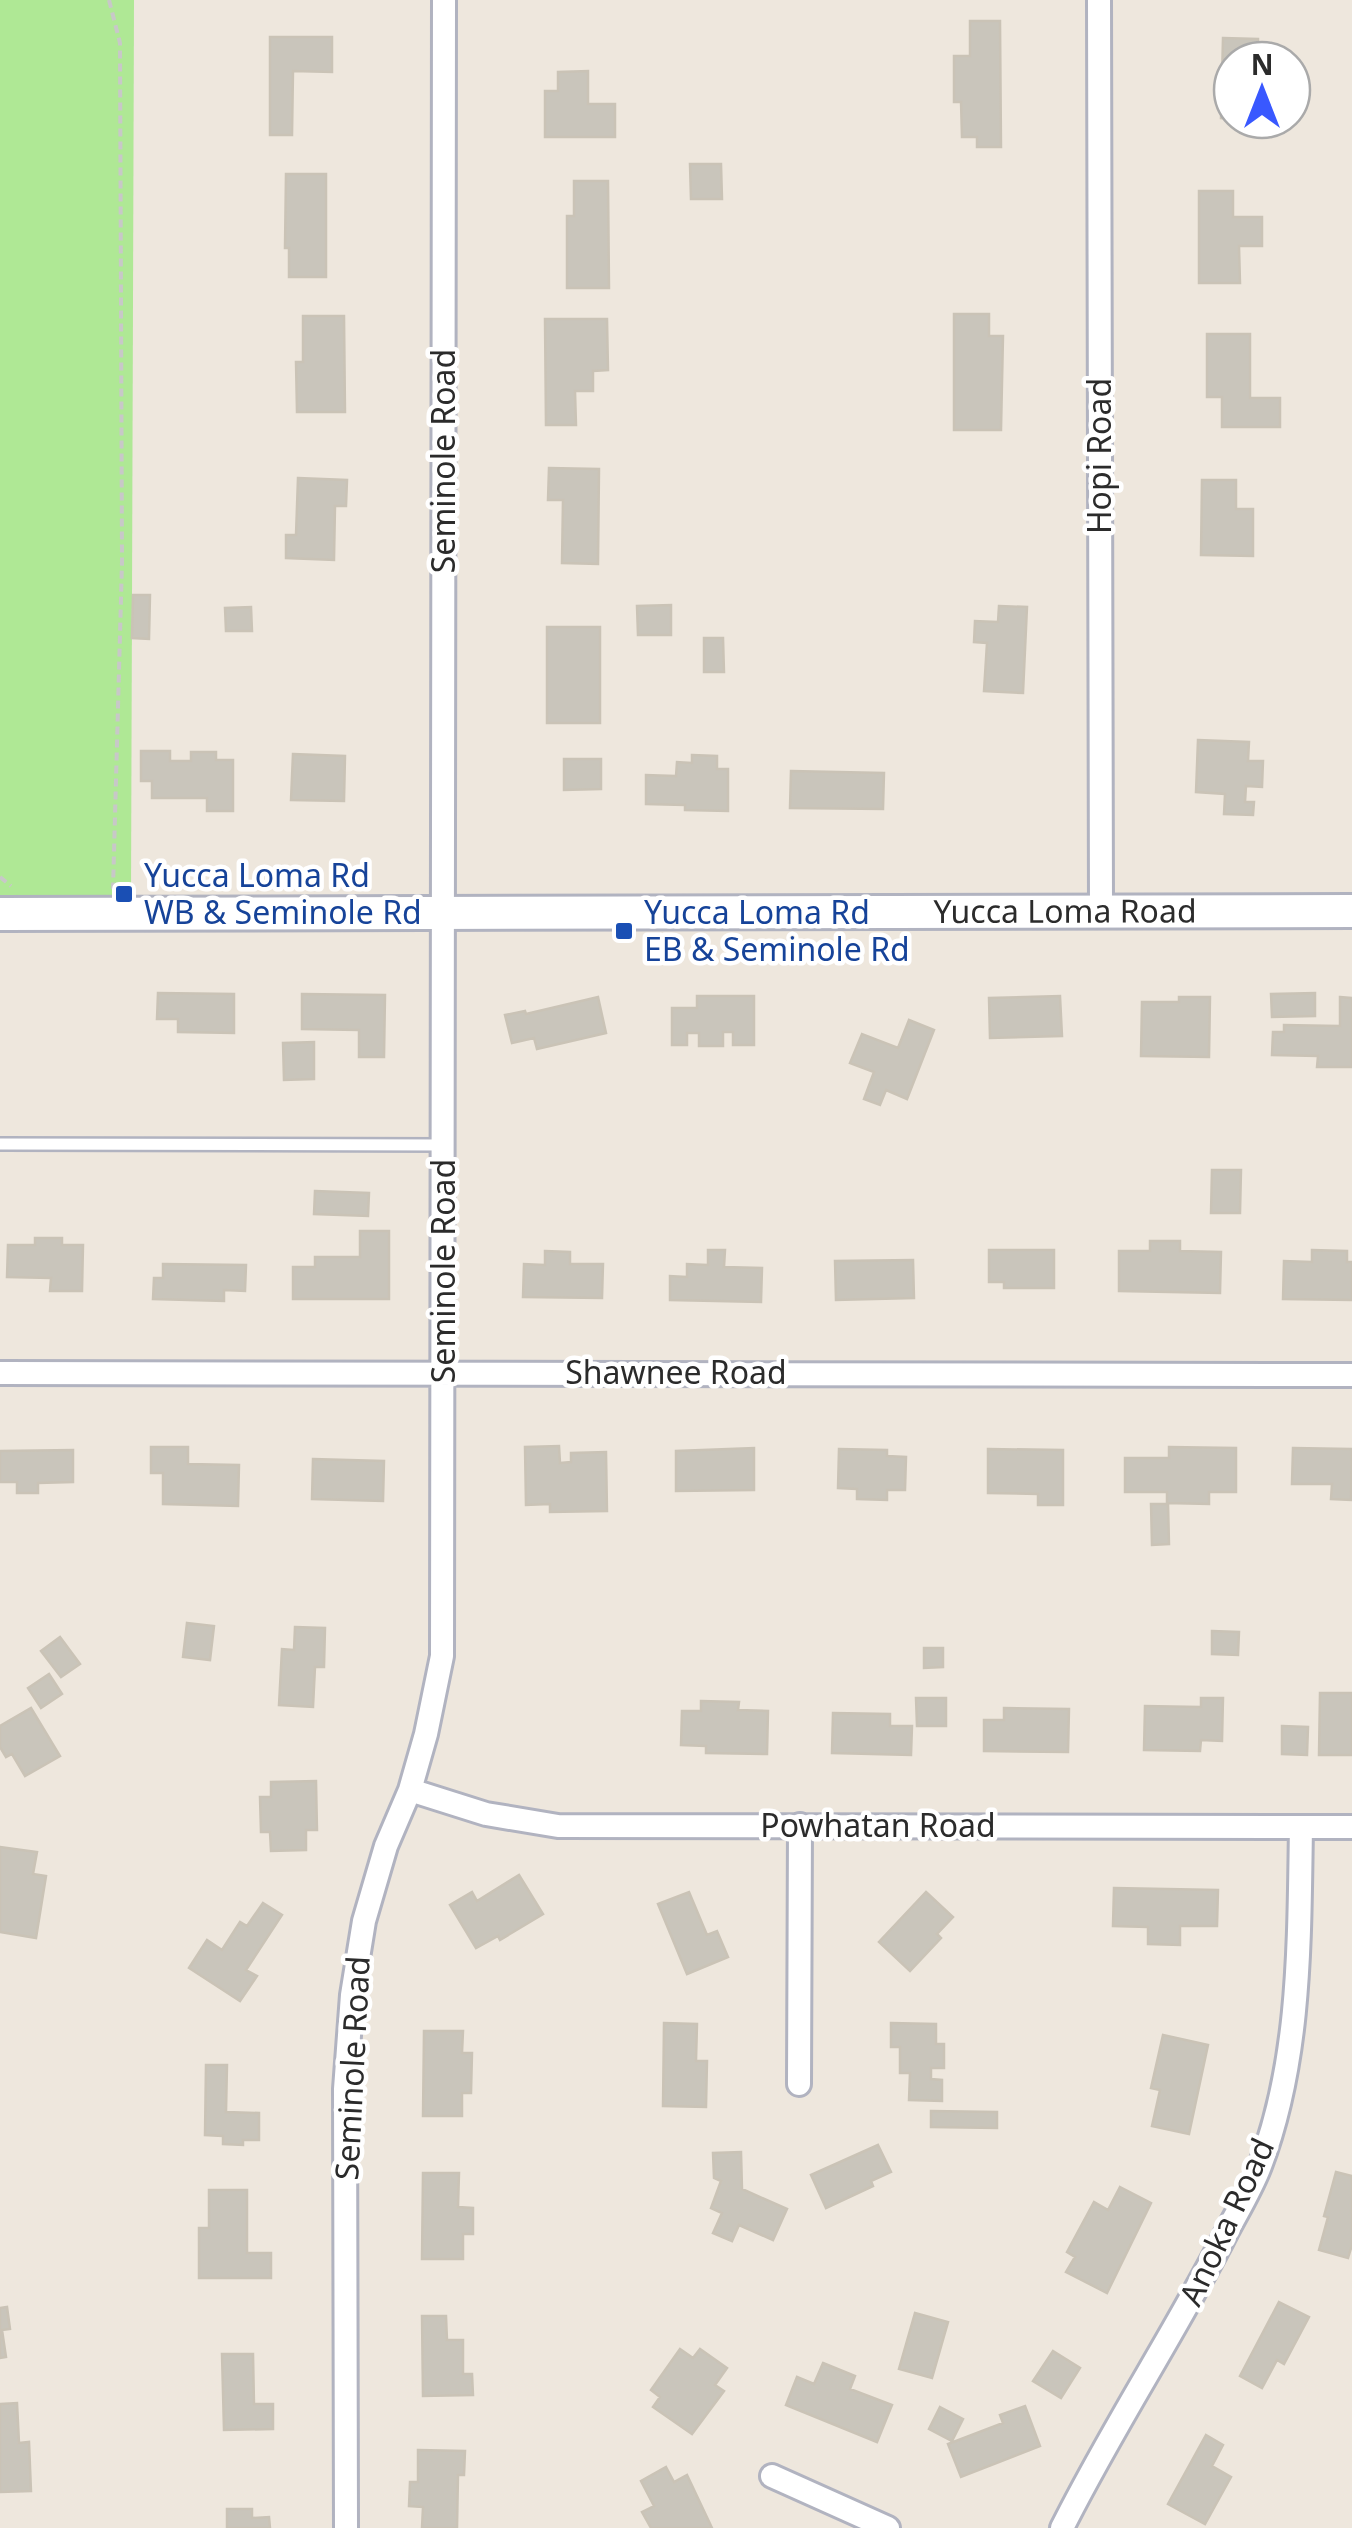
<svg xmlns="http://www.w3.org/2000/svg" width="1352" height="2528" font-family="'Noto Sans',sans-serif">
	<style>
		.green { fill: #afe895 }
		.building { fill: #c9c5bb; stroke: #cac3b6; stroke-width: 2.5 }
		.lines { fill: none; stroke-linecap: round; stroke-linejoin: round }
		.service-casing { stroke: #b1b3c0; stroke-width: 16 }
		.minor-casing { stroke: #b1b3c0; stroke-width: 28 }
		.secondary-casing { stroke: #b1b3c0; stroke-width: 38 }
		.path { stroke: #c8c8c8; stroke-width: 4; stroke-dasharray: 8 5; stroke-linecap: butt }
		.service { stroke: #fff; stroke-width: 11 }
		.minor { stroke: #fff; stroke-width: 22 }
		.secondary { stroke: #fff; stroke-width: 32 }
		.transit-dot { fill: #1a4fb4; stroke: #fff; stroke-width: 4 }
		.labels { text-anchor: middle; stroke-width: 9; stroke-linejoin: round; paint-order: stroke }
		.street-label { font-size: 32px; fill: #2b2b2b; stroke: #fff }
		.transit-label { font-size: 32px; fill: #164399; stroke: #fff; text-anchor: start }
	</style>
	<rect width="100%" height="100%" fill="#eee7dd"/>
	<path class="green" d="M0 0H134L131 899 0 898Z"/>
	<path class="building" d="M970 21H1000L1001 147H977V137H962L961 102H954V56H970Z
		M270 37H332V72L293 71 292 135H270Z
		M1223 38 1258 39V60H1232V119L1221 118Z
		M588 71V104H615V137H545V91H558V72Z
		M690 164H721L722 199H691Z
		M286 174H326V277H289V248H285Z
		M574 181H608L609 288H567V216H574Z
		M1199 191H1233V217H1262V246H1239L1240 283H1199Z
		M954 314H989V336H1003L1001 430H954Z
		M303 316H344L345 412H297L296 362H303Z
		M545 319H607L608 370 593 371V391H575L576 425H546Z
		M1207 334H1250V398H1280V427H1222V397H1207Z
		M549 468 599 469 598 564 562 563 563 500H548Z
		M298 478 347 480 346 506H335L334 560 286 558V535H296Z
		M1202 480H1236V509H1253V556L1201 555Z
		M133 595H150L149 639 132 638Z
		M671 605V635H638L637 606Z
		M999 606 1027 607 1023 693 984 691 987 643 974 642 975 621 998 622Z
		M251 607 252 631H226L225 608Z
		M547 627H600V723H547Z
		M704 638H723L724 672H704Z
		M1198 740 1249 742 1248 761H1263L1262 787 1246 786 1245 802H1254L1253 815 1224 814 1225 794 1196 792Z
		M141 751H170V761H191V752H216V760H233V811H207V798H152V781H141Z
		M293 754 345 756 344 801 291 800Z
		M692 755 717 756V769H728V811L685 810V805L646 804V775L676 776 677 762 692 763Z
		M564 759H601V789L564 790Z
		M791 771 884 773 883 809 790 808Z
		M158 993 234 994V1033L178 1032V1019H157Z
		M1315 993V1016L1272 1017 1271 994Z
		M302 994 385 995 384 1057H359V1030L302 1029Z
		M697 996H754V1045H733V1032H723V1046H699V1033H687V1045H672V1008H697Z
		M1060 996 1062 1036 990 1038 989 998Z
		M598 997 606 1033 537 1049 534 1038 512 1043 505 1015 525 1011 526 1014Z
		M1179 997H1210L1209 1057 1141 1056 1142 1002H1179Z
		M1340 997 1352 998V1067H1317L1318 1056 1272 1055 1273 1032H1284V1025L1340 1026Z
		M909 1020 934 1030 907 1099 886 1090 880 1105 864 1099 874 1072 850 1063 862 1034 898 1048Z
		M314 1042V1079L284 1080 283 1043Z
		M1212 1170H1241L1240 1213H1211Z
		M315 1191 369 1193 368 1216 314 1214Z
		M360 1231H389V1299H293V1267H315V1257H360Z
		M35 1238H62V1245H83L82 1291H50L51 1278 7 1277 8 1245H35Z
		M1150 1241H1180V1251L1221 1252 1220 1293 1119 1291V1251H1150Z
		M708 1250H725L724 1267 762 1268 761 1302 670 1300V1276L687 1277V1264L708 1265Z
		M989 1250H1054V1288H1004V1282H989Z
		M1312 1250 1347 1251V1262H1352V1300L1283 1299 1284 1261 1312 1262Z
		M545 1251 570 1252V1264H603L602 1298 523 1297 524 1264 545 1265Z
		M913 1260 914 1298 836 1300 835 1261Z
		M163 1264 246 1265 245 1291 224 1290V1301L153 1299 154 1278H163Z
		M559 1446 560 1463 571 1462V1453L606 1452 607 1511 550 1512V1504L526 1505 525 1447Z
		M151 1447H188V1464L239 1465 238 1506 163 1504V1473H151Z
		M1169 1447 1236 1448V1492H1209V1504L1167 1503V1492H1125V1458H1169Z
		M754 1448V1490L676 1491V1451Z
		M1293 1448 1352 1449 1351 1500 1331 1499 1332 1484H1292Z
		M839 1449 887 1450V1456L906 1457 905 1490H887V1500L857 1499V1489L838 1488Z
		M988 1449 1063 1450V1505H1038V1494L988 1493Z
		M73 1450V1482L38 1483V1493H17V1482H0V1451Z
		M313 1459 384 1461 383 1501 312 1499Z
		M1151 1504H1168L1169 1544 1152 1545Z
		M187 1623 214 1626 210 1660 183 1657Z
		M295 1627 325 1628 324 1667H315L313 1707 279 1705 282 1649 294 1650Z
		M1212 1631 1239 1632 1238 1655 1212 1654Z
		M60 1637 80 1664 61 1677 41 1651Z
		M924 1648H943V1667L924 1668Z
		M49 1674 62 1694 41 1708 28 1688Z
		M1320 1693H1352V1755H1319Z
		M916 1698H946V1726H917Z
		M1201 1698H1223L1222 1741 1201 1740 1200 1751 1144 1750 1145 1706 1201 1707Z
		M701 1701 739 1702 738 1710 768 1711 767 1754 706 1753V1746L681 1745 682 1711H701Z
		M31 1708 60 1756 25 1776 12 1754 6 1757 0 1747V1726Z
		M1004 1708 1069 1709 1068 1752 984 1751V1720H1004Z
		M833 1713 890 1714V1726H912L911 1755 832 1753Z
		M1282 1726 1308 1727 1307 1755 1282 1754Z
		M316 1781 317 1830H306V1850L271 1851 270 1832H261L260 1797H271V1782Z
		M0 1847 37 1852 33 1874 46 1876 36 1938 0 1932Z
		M519 1875 543 1914 500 1940 498 1936 476 1948 450 1905 472 1892 477 1901Z
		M1114 1888 1218 1890 1217 1926H1180V1945L1148 1944V1927L1113 1926Z
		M689 1892 707 1935 717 1931 728 1957 687 1974 658 1904Z
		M926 1892 953 1917 937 1934 941 1938 910 1971 879 1942Z
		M263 1903 282 1915 246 1970 257 1976 240 2001 189 1968 207 1940 222 1950 240 1922 247 1926Z
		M664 2023 697 2024 696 2061H707L706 2107 663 2106Z
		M891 2023 936 2024V2044H944V2068H931V2079L942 2080V2101L909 2100 910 2073H900V2047H891Z
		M424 2031H463L462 2053H472L471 2093H462V2116H423Z
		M1163 2035 1208 2045 1189 2134 1152 2126 1160 2090 1151 2088Z
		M206 2065H227L226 2112 259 2113V2140H243V2145L223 2144V2136L205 2135Z
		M931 2111 997 2112V2128L931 2127Z
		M878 2145 891 2172 871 2181 873 2186 826 2208 811 2175Z
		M741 2152 742 2189 787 2209 773 2240 739 2225 732 2241 713 2233 722 2213 711 2208 721 2181 714 2178 713 2153Z
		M1336 2172 1352 2176V2245L1348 2258 1319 2250 1328 2217 1324 2216Z
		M423 2173H459L458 2207 473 2208V2234H463V2259H422Z
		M1120 2187 1151 2203 1107 2293 1066 2272 1075 2257 1067 2252 1094 2202 1108 2210Z
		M209 2190H247V2253H271V2278H199V2228H209Z
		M1279 2302 1309 2317 1284 2364 1277 2360 1262 2388 1240 2376Z
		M7 2307 10 2329 2 2330 6 2357 0 2358V2308Z
		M915 2313 948 2322 932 2378 899 2369Z
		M422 2316H446L447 2340H463V2374H472L473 2395 423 2396Z
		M680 2349 693 2358 700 2349 727 2368 715 2385 724 2391 692 2434 653 2407 660 2397 651 2390Z
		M1053 2351 1080 2368 1061 2398 1033 2381Z
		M222 2354H253L254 2404H273V2429L224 2430Z
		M823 2363 855 2376 850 2389 892 2405 877 2442 786 2405 797 2377 814 2384Z
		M17 2403 19 2443 29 2442 31 2491 0 2492V2404Z
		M1025 2406 1040 2446 961 2477 948 2444 1003 2423 1000 2415Z
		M940 2407 963 2419 952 2441 929 2429Z
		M1206 2435 1223 2445 1212 2466 1231 2477 1205 2524 1168 2504Z
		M418 2450 465 2451 464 2475H458L457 2528H422L423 2507 409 2506 410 2482H418Z
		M666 2467 674 2482 687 2475 712 2528H651L642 2512 654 2506 641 2481Z
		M227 2509H252V2518L269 2517 270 2528H227Z"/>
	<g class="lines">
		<defs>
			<path id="service" d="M0 1144 444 1145"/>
			<path id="minor" d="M1099 0 1101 911
				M0 1373 1352 1375
				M410 1790 486 1814 558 1826 1352 1827
				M799 2084 800 1825
				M772 2476 888 2528
				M346 2528 345 2089 352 1995 364 1921 386 1846 410 1790 426 1734 442 1656 444 0
				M1062 2528C1111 2430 1171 2339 1222 2241 1234 2217 1250 2192 1260 2166 1301 2059 1299 1940 1301 1827"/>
			<g id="secondary">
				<path id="s1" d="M0 914 1352 911"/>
			</g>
		</defs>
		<use href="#service" class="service-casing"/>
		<use href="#minor" class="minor-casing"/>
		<use href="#secondary" class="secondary-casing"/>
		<path class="path" d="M109 0 120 43 122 562 113 889
			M0 877 11 886"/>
		<use href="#service" class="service"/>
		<use href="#minor" class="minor"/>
		<use href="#secondary" class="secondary"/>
	</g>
	<g class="transit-dot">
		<rect x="114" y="884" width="20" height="20" rx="5"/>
		<rect x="614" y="921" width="20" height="20" rx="5"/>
	</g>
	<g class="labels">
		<g class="street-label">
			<text transform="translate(1100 456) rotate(-90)" y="11">Hopi Road</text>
			<text transform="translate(444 461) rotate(-90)" y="11">Seminole Road</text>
			<text dy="11" stroke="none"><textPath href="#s1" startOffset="1065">Yucca Loma Road</textPath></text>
			<text transform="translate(444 1271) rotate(-90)" y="11">Seminole Road</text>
			<text x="676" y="1384">Shawnee Road</text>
			<text x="878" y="1837">Powhatan Road</text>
			<text transform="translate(353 2068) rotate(-87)" y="11">Seminole Road</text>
			<text transform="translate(1227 2222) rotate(-65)" y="11">Anoka Road</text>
		</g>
		<g class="transit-label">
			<text x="144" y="887">Yucca Loma Rd<tspan x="144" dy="37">WB &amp; Seminole Rd</tspan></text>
			<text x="644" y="924">Yucca Loma Rd<tspan x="644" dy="37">EB &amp; Seminole Rd</tspan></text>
		</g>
	</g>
	<g transform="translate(1262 90)"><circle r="48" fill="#ffffff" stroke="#aaaaaa" stroke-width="2.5"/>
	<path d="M0-8L18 38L0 25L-18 38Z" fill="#3958ff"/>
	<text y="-15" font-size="28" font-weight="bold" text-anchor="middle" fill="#2b2b2b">N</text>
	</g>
</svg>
